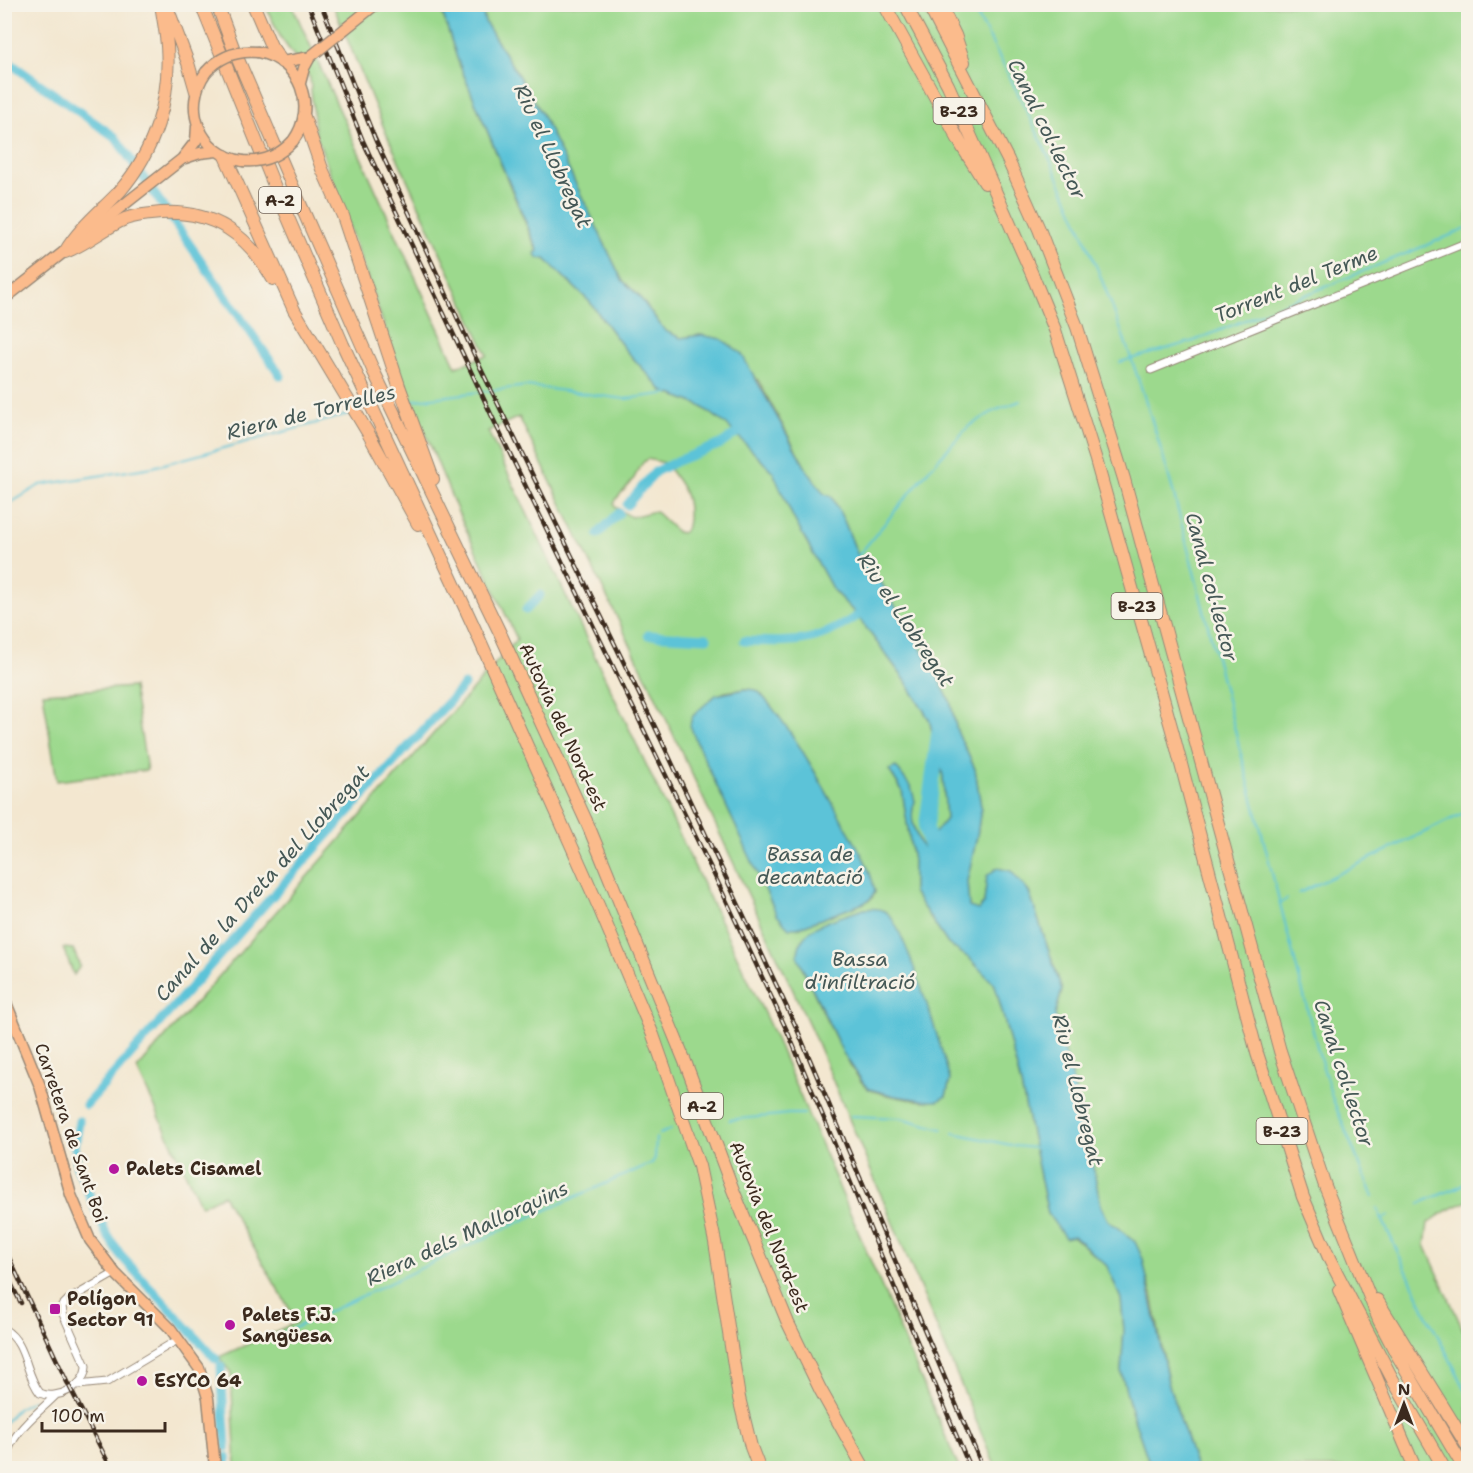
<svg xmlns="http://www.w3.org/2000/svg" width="1473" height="1473" font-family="'Shantell Sans',sans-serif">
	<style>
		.green { fill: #9cd98d; stroke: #6c8256; stroke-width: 1.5; fill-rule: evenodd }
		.water { fill: #5bc3d8; stroke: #4b767b; stroke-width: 1.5 }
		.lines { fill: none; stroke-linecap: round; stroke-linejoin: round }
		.stream { stroke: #5bc3d8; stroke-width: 2 }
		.canal { stroke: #5bc3d8; stroke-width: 9 }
		.river { stroke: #5bc3d8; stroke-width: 15 }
		.street-casing { stroke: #978877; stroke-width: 9 }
		.primary-casing { stroke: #978877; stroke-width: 13 }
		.highway-casing { stroke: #978877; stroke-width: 14 }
		.street { stroke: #fff; stroke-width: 7 }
		.primary { stroke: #fbbb8c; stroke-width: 10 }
		.highway { stroke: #fbbb8c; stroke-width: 12 }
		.rail-casing { stroke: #3b2a1e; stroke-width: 4.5 }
		.rail { stroke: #f7f3e8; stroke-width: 2; stroke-dasharray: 7; stroke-linecap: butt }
		.primary-bridge-casing { stroke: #978877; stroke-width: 13; stroke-linecap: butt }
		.primary-bridge { stroke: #fbbb8c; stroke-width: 10 }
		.poi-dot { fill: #b5179e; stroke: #f7f3e8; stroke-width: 2 }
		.labels { text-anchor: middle; stroke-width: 5; stroke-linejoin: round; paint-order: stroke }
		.shield { fill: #f7f3e8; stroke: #73665b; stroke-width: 1.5 }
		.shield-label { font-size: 16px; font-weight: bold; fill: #3b2a1e }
		.street-label { font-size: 18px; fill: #3b2a1e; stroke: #f7f3e8 }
		.poi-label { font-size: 18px; font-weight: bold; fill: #3b2a1e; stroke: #f7f3e8; text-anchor: start }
		.water-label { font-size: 20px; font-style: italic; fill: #455856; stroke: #f7f3e8 }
	</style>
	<rect width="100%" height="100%" fill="#f7f3e8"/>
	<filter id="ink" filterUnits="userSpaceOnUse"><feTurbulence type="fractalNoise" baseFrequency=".0167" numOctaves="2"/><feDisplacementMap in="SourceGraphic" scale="12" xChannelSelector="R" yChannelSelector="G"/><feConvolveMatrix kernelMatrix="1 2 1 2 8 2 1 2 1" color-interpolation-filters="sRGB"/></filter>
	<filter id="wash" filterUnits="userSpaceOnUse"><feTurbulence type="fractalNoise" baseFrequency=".008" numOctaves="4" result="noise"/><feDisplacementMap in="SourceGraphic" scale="24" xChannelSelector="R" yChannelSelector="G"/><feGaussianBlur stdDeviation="1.35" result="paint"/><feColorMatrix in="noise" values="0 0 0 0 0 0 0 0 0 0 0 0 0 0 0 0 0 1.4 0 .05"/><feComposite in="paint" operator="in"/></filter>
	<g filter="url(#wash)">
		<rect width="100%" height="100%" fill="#f3e7d0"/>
		<path class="green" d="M265 5H292L456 367 487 355 386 133 333 5H440L458 61 540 258 545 259 590 302 624 348 663 391 699 405 726 424 773 472 793 517 833 590 856 614 905 680 929 719 943 776 946 819 923 849C916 833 907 819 915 801L889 770 902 790 913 861V892L948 944 969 958 995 984 1020 1080 1048 1214 1107 1266 1121 1299 1124 1330 1121 1371 1131 1410 1151 1468H996L812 1031 653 691 519 417 488 431 773 1032 959 1468H236L231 1373 219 1357 297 1322 223 1195 201 1206 137 1069 517 639 457 510 403 379 315 131 310 78 281 38ZM647 459 665 463C680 483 690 494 688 520 687 527 687 529 682 533L677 532 655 511 631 517 616 507 614 503C618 495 624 491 630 484 637 476 638 465 647 459ZM746 689 760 693 770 705 813 769 865 861 875 892 872 898 864 903 797 928 736 826 696 741 710 699 725 692ZM798 958 950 1080 946 1096C941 1097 934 1101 928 1101 915 1101 881 1095 869 1089 851 1079 809 981 798 958Z
			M481 5H1468V1201L1446 1211 1428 1223 1425 1245 1464 1332 1468 1334V1468H1196L1168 1382 1152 1294 1135 1242 1108 1220 1101 1206 1085 1128 1055 1015 1062 990 1029 892 987 876 984 903 978 910 969 908 967 881 977 836 981 807 975 769 957 731 950 701 882 584 860 561 845 523 832 497 824 494 807 470 758 380 701 335 681 338 665 331 638 295 622 280 541 112 485 22Z
			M133 687 147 770 57 781 43 693Z
			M63 948 73 949 80 966 74 975Z"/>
		<path class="water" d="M440 5H481L485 22 541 112 622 280 638 295 665 331 681 338 701 335 721 339 741 353 807 470 824 494 832 497 845 523 860 561 882 584 931 665 950 701 957 731 975 769 981 807 977 836 967 881 969 907 978 910 984 903 987 876 997 868 1011 871 1029 892 1062 990 1055 1015 1085 1128 1101 1206 1108 1220 1135 1242 1143 1259 1168 1382 1196 1468H1151L1131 1410 1121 1371 1124 1330 1121 1299 1107 1266 1074 1236 1065 1238 1048 1214 1020 1080 995 985 969 958 948 944 913 892V861L902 790 889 770 896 767 911 787 915 801C908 818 915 834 923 848L946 819 943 776 929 719 905 680 856 614 833 590 793 517 773 472 726 424 699 405 663 391 624 348 590 302 545 259 537 258 535 253 538 251 458 61Z
			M746 689 756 690 760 693C792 729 815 772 838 813 852 838 870 863 875 892L871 898 864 903 797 928H789L777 915 696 741 690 725 692 717 700 709 716 695Z
			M864 909C871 908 880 908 886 912 904 924 943 1053 950 1080L946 1096 938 1101H929L895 1096 869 1089 864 1084 843 1053 798 958C796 924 840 918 864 909Z"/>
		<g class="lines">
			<path class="stream" d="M971 4C1056 158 1126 322 1173 491L1319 1054 1333 1100 1373 1197
				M1120 362 1194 341 1468 228
				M408 401 527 386 625 399 670 393
				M4 507 40 485 153 467 350 414
				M858 556 932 466 969 426 994 411 1020 401
				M1299 893 1468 811
				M1280 903 1287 899
				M851 1116 901 1118 942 1129
				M729 1120 789 1114H804
				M954 1133 1015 1146 1036 1148
				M660 1134 671 1129
				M1420 1203 1468 1183
				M1377 1208 1429 1319 1468 1394
				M1382 1219 1389 1216
				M271 1339 521 1221 652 1163 655 1158 656 1138
				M4 1423 17 1409 33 1400"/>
			<path class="canal" d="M4 59 115 137 281 376
				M627 505 655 472 677 461 721 444 745 427
				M598 534 619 513
				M526 610 540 595
				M648 635 707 638
				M744 641C799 643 820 643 866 610
				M86 1105 258 912 464 685
				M79 1121 75 1146 77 1166 106 1233 122 1257 216 1359
				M221 1366 226 1447
				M226 1457 227 1468"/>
			<path class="river" d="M934 861 926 829 939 731"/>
		</g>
	</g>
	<g filter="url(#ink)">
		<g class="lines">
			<defs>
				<path id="street" d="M1151 370 1468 242
					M4 1329C28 1344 24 1373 40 1393 57 1401 86 1386 86 1366L63 1314 62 1306 68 1300 115 1273
					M78 1385 107 1382 179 1339
					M4 1462C12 1431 35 1416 56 1395"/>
				<path id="primary" d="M258 52C300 60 318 107 293 141
					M282 62 310 57
					M206 72C181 107 200 155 243 161
					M300 83 304 68 310 57
					M185 158 200 153 217 151
					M4 299 182 159 196 141 197 126
					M4 998 40 1086 71 1195 90 1240 115 1273 170 1328 199 1368 208 1398 215 1468"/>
				<path id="highway" d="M166 4 188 63 196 91
					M201 4 276 190 343 345 473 625 598 905 653 1035 699 1166 715 1242 739 1398 751 1447 759 1468
					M217 4 234 50 295 192 374 372 500 633 588 825 686 1064 733 1190 788 1323 820 1389 864 1468
					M253 4 271 46 282 62
					M884 4 962 146 985 183
					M905 4 948 85 1032 274 1055 330 1096 460 1172 730 1257 1053 1303 1197 1330 1260 1393 1380 1444 1468
					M928 4 1008 160 1039 229 1077 327 1124 479 1280 1051 1325 1186 1379 1320 1396 1353 1464 1468
					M940 4 955 35 964 62
					M304 117 322 169 343 216 399 386 433 479
					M225 156 294 310 368 433 418 524
					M65 252C79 228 101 211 120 191 155 150 171 99 167 46 166 32 163 18 161 4
					M65 252C87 244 104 228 125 219 136 215 150 214 161 213 214 210 248 235 273 279
					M1339 1290 1415 1468
					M1377 1300 1468 1447"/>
			</defs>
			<use href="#street" class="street-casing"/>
			<use href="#primary" class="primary-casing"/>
			<use href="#highway" class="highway-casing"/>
			<use href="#street" class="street"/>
			<use href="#primary" class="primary"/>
			<use href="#highway" class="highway"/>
			<defs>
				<path id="rail" d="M308 4 363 141 497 427 720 887 789 1035 970 1468
					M321 4 375 139 479 365 657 731 797 1029 983 1468
					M4 1247 67 1382 111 1468
					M4 1270 21 1303"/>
			</defs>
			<use href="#rail" class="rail-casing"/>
			<use href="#rail" class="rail"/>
			<defs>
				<path id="primary-bridge" d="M310 57 376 4
					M206 72C220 56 237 50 258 52
					M243 161C263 163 279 156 293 141"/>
			</defs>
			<use href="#primary-bridge" class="primary-bridge-casing"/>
			<use href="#primary-bridge" class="primary-bridge"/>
		</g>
	</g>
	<g class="poi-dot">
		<circle cx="114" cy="1169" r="6"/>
		<rect x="49" y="1303" width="12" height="12" rx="3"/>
		<circle cx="230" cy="1325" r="6"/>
		<circle cx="142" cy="1381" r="6"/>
	</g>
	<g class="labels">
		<g class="shield">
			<rect x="933.5" y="98" width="51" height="26" rx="4.5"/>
			<rect x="259" y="187" width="42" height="26" rx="4.5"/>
			<rect x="1111.5" y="593" width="51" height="26" rx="4.5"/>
			<rect x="681" y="1093" width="42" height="26" rx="4.5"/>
			<rect x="1256.5" y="1118" width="51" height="26" rx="4.5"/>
		</g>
		<g class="shield-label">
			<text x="959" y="117">B-23</text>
			<text x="280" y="206">A-2</text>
			<text x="1137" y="612">B-23</text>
			<text x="702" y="1112">A-2</text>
			<text x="1282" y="1137">B-23</text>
		</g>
		<g class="street-label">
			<text transform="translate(563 727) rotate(65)" y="6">Autovia del Nord-est</text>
			<text transform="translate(71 1133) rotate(71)" y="6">Carretera de Sant Boi</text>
			<text transform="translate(769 1227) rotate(68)" y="6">Autovia del Nord-est</text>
		</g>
		<g class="poi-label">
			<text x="126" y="1175">Palets Cisamel</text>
			<text x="67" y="1305">Polígon<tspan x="67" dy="21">Sector 91</tspan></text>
			<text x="242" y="1321">Palets F.J.<tspan x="242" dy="21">Sangüesa</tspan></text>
			<text x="154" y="1387">ESYCO 64</text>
		</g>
		<g class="water-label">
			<text transform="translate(1047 129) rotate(64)" y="7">Canal col·lector</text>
			<text transform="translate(553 156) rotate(65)" y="7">Riu el Llobregat</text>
			<text transform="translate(1296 284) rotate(-22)" y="7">Torrent del Terme</text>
			<text transform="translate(311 412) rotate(-14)" y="7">Riera de Torrelles</text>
			<text transform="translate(1212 587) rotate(75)" y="7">Canal col·lector</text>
			<text transform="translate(906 620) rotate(56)" y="7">Riu el Llobregat</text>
			<text x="810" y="861">Bassa de<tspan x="810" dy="23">decantació</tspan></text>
			<text transform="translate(262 883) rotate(-48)" y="7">Canal de la Dreta del Llobregat</text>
			<text x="860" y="966">Bassa<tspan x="860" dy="23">d'infiltració</tspan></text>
			<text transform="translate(1344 1073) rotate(72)" y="7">Canal col·lector</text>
			<text transform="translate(1078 1090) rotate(76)" y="7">Riu el Llobregat</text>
			<text transform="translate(467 1233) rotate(-25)" y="7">Riera dels Mallorquins</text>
		</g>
	</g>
	<rect width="1473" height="1473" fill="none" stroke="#f7f3e8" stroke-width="24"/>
	<g transform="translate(1404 1404)" stroke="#f7f3e8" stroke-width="4.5" paint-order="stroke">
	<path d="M0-4.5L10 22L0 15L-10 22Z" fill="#3b2a1e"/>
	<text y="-9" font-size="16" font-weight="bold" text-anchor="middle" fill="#3b2a1e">N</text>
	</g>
	<path d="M42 1422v9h123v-9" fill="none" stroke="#3b2a1e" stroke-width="3"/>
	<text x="51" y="1422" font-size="18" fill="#3b2a1e" stroke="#f7f3e8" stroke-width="4.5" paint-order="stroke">100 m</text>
</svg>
